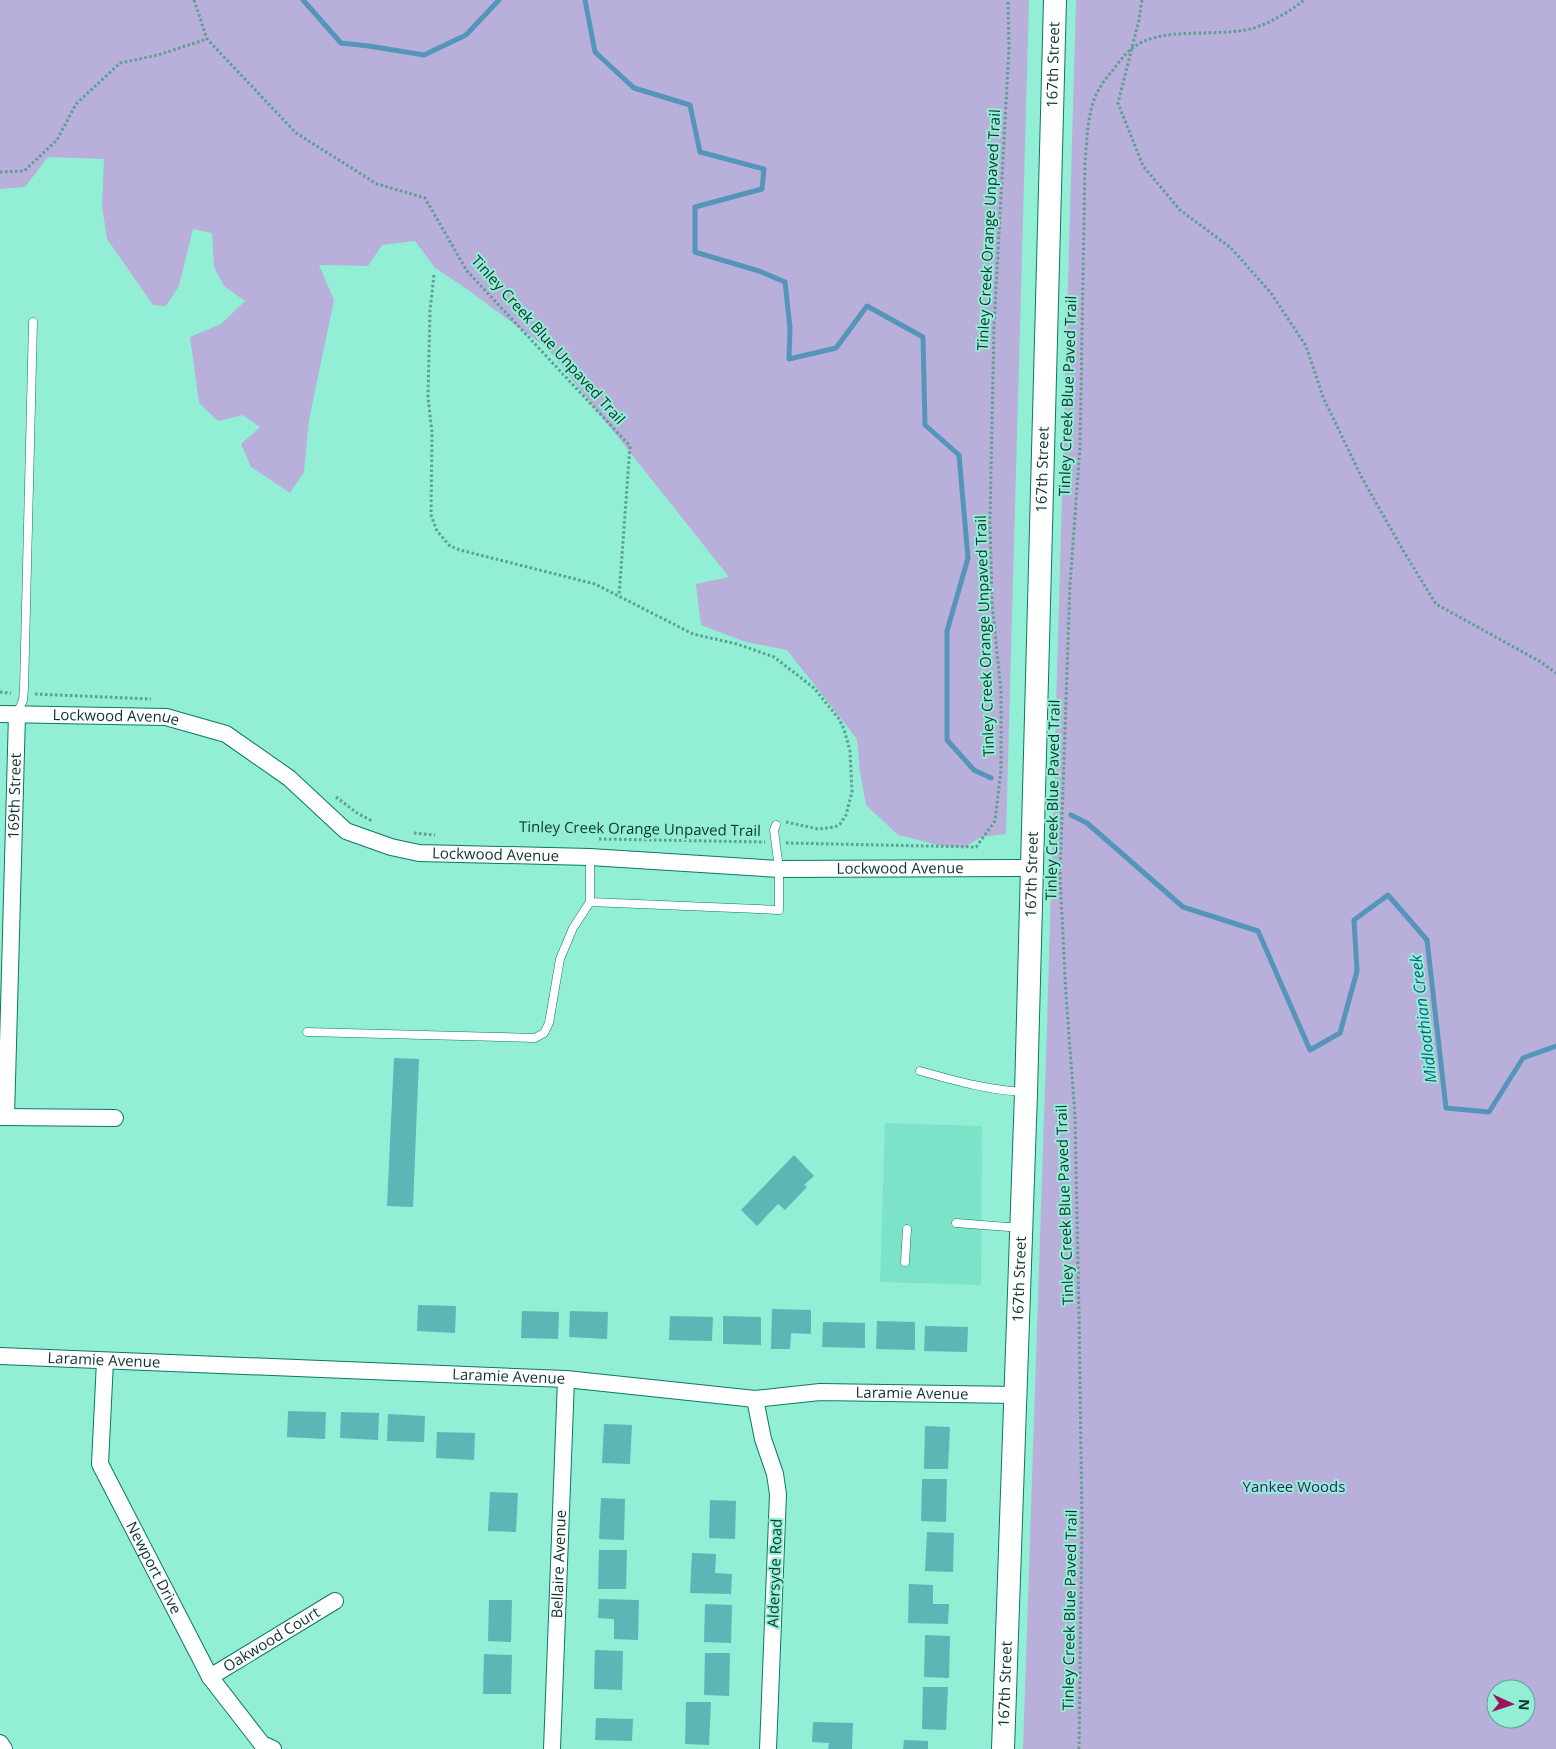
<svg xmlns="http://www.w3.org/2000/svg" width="1556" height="1749" font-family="'Open Sans',sans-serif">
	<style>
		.built { fill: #7ce3c9 }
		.green { fill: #b9afdb; fill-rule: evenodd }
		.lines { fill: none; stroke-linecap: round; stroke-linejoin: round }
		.stream { stroke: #5595b9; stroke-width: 5 }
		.building { fill: #5db5b5 }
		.service-casing { stroke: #097964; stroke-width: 9 }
		.minor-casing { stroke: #097964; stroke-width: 18 }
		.secondary-casing { stroke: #097964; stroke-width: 24 }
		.path { stroke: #5aa08e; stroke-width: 3; stroke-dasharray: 2.5 2.5; stroke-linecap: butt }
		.service { stroke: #fff; stroke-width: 8 }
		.minor { stroke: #fff; stroke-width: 16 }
		.secondary { stroke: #fff; stroke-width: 22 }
		.labels { text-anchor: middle; stroke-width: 4; stroke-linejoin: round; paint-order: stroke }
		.street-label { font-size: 15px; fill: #0d352c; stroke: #93eed6 }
		.park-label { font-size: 15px; fill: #361e63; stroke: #93eed6 }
		.water-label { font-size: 16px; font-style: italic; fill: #0b5d81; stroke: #93eed6 }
	</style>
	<rect width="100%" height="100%" fill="#93eed6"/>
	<path class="built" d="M885 1123 982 1126 981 1285 880 1282Z"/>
	<path class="green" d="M0 0H1029L1006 834 981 837 965 847 942 846 898 835 866 805 860 772 857 739 787 650 746 642 701 625 696 584 729 577 548 349 464 287 435 268 415 241 382 245 368 266 319 265 334 300 309 420 304 472 290 493 251 467 241 444 260 427 243 415 218 421 199 403 190 337 221 324 245 301 224 286 214 267 212 233 193 229 179 286 166 306 153 305 107 239 102 206 104 159 48 157 25 187 0 189Z
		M1076 0H1556V1749H1023L1047 1027ZM1496 1689H1526V1719H1496Z"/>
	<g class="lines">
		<path class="stream" d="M303 0 341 43 369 46 424 55 466 35 499 0
			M585 0 595 52 634 88 690 105 700 152 764 169 762 189 695 207V252L759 271 785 282 790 328 789 359 836 348 867 306 923 337 925 425 959 455 968 558 947 631V740L974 770 991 778
			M1071 815 1087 823 1183 907 1258 931 1310 1050 1340 1033 1357 971 1354 920 1388 895 1427 940 1446 1108 1489 1112 1523 1058 1556 1046"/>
	</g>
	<path class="building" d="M394 1058 419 1059 413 1207 387 1206Z
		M794 1155 814 1176 804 1185 807 1187 785 1210 778 1204 757 1226 741 1210Z
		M418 1305 456 1306 455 1333 417 1331Z
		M772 1309 811 1310V1334L791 1333 790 1349H771Z
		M522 1311 559 1312 558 1339 521 1338Z
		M570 1311 608 1312 607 1339 569 1337Z
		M670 1316 713 1317 712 1341 669 1340Z
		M723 1316 761 1317V1345L723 1344Z
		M877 1321 915 1322V1350L876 1349Z
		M823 1322 865 1323V1348L822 1347Z
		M925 1326 968 1327 967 1352 924 1351Z
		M288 1411 326 1412 325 1439 287 1437Z
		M341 1412 379 1413 378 1440 340 1438Z
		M388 1414 425 1416 424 1442 387 1441Z
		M604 1424 632 1425 630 1464 602 1463Z
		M925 1426 950 1427 948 1469H924Z
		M437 1432 475 1433 474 1460 436 1458Z
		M922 1479H947L946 1522 921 1521Z
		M490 1492 518 1493 516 1532 488 1531Z
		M601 1498 625 1499 624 1540 599 1539Z
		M710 1500 736 1501 735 1539 709 1538Z
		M927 1532 954 1533 953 1572 925 1571Z
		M599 1550H627L626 1589H598Z
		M692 1553 716 1554 715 1573 732 1574 731 1594 690 1593Z
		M909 1584 933 1585V1604H949L948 1624 908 1623Z
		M599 1599 639 1600 638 1640 614 1639V1619L598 1618Z
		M489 1600H512L511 1642 488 1641Z
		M705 1604 732 1605 731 1643 704 1642Z
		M925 1635 950 1636 949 1678 924 1677Z
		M595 1650 623 1651 622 1690 594 1689Z
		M705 1653H730L729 1696 704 1695Z
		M484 1654 512 1655 511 1694H483Z
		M923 1687H948L946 1730 922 1729Z
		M686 1702H711L709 1745 685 1744Z
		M596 1718 633 1719 632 1741 595 1740Z
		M813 1722 853 1723 852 1749H828L829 1743 812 1742Z
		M904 1740 928 1741V1749H903Z"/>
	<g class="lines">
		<defs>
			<path id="service" d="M17 714 23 700 24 689 33 322
				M590 857V902L779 910V869L774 830 776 825
				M307 1032 535 1038 544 1033 549 1023 560 959 573 928 590 902
				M920 1071C956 1081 987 1090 1025 1092
				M956 1223 1020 1228
				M905 1262 907 1229"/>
			<g id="minor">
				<path id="s1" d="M0 714 166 717 226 734 289 778 346 831 391 847 419 853 590 857 779 869 1032 868"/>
				<path d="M0 1117 115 1118"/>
				<path id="s2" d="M6 1117 17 714"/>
				<path id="s3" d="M0 1356 566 1379 755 1399 820 1392 1016 1395"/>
				<path id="s4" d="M105 1361 100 1464 210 1677 262 1744 273 1749"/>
				<path d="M755 1399 763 1439 775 1474 778 1494 768 1749"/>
				<path id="s5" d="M210 1677 335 1601"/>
				<path d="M0 1743 4 1749"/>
				<path id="s6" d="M552 1749 566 1379"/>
			</g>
			<g id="secondary">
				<path id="s7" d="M1003 1749 1026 1093 1055 0"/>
			</g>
		</defs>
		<use href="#service" class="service-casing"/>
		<use href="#minor" class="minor-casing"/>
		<use href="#secondary" class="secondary-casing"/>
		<path class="path" d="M194 0 207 39 296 133 377 184 425 198 467 271 630 446 619 596
			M1142 0 1139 20 1118 103 1143 166 1180 210 1231 248 1271 293 1306 346 1323 397 1362 478 1404 552 1436 604 1539 661 1556 673
			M0 172 24 171 57 140 76 104 120 63 158 55 207 39
			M434 275 430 310 428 397 432 433 431 515 437 531 450 546 460 550 595 584 693 634 737 644 774 657 814 688 839 719 844 729 850 751 852 792 846 815 840 824 835 827 818 829 786 822
			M0 692 11 693
			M35 694 151 699
			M336 797 357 813 372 821
			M414 833 435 835
			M599 839 765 842
			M786 843 976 847 995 821 1001 770V691L992 603 990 522 994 326 1009 48 1008 0
			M1079 1749 1082 1523 1079 1315 1075 1116 1066 995 1060 876 1070 585 1080 447 1085 163C1087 140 1087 116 1096 95 1100 86 1107 77 1113 70 1120 60 1127 51 1137 45 1167 26 1220 38 1254 28 1272 22 1289 12 1304 0"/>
		<use href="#service" class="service"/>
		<use href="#minor" class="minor"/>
		<use href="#secondary" class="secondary"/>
	</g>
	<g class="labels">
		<g class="street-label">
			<text dy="5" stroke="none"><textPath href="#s7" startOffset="1685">167th Street</textPath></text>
			<text transform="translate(989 230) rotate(-87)" y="5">Tinley Creek Orange Unpaved Trail</text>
			<text transform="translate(548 340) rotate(48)" y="5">Tinley Creek Blue Unpaved Trail</text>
			<text transform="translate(1068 396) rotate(-88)" y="5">Tinley Creek Blue Paved Trail</text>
			<text dy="5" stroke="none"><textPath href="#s7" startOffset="1280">167th Street</textPath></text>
			<text transform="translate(985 636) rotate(-92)" y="5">Tinley Creek Orange Unpaved Trail</text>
			<text dy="5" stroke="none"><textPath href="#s1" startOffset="116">Lockwood Avenue</textPath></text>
			<text dy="5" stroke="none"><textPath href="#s2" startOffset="321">169th Street</textPath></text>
			<text transform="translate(1053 800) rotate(-89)" y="5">Tinley Creek Blue Paved Trail</text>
			<text transform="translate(640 829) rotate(1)" y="5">Tinley Creek Orange Unpaved Trail</text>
			<text dy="5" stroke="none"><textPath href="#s1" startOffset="536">Lockwood Avenue</textPath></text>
			<text dy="5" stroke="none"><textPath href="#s1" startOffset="941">Lockwood Avenue</textPath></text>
			<text dy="5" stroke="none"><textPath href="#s7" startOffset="875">167th Street</textPath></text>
			<text transform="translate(1065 1205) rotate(-92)" y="5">Tinley Creek Blue Paved Trail</text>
			<text dy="5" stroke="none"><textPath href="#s7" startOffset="470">167th Street</textPath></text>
			<text dy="5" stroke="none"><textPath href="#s3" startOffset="104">Laramie Avenue</textPath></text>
			<text dy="5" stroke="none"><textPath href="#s3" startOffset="509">Laramie Avenue</textPath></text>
			<text dy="5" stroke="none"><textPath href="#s3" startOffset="914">Laramie Avenue</textPath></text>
			<text dy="5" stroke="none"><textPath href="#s6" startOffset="185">Bellaire Avenue</textPath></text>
			<text dy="5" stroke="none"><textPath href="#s4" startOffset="220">Newport Drive</textPath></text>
			<text transform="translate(775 1573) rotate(-88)" y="5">Aldersyde Road</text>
			<text transform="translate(1070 1610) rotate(-89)" y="5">Tinley Creek Blue Paved Trail</text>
			<text dy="5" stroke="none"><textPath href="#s5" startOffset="72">Oakwood Court</textPath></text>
			<text dy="5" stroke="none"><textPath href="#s7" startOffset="65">167th Street</textPath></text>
		</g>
		<g class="park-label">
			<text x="1294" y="1492">Yankee Woods</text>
		</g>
		<g class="water-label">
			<text transform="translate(1423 1019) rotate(-97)" y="6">Midloathian Creek</text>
		</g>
	</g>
	<g transform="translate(1511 1704) rotate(93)"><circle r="24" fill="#93eed6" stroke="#5da492"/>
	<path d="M0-4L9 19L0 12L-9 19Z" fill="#9e125e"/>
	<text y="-8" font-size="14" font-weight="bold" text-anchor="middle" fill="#0d352c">N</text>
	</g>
</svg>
